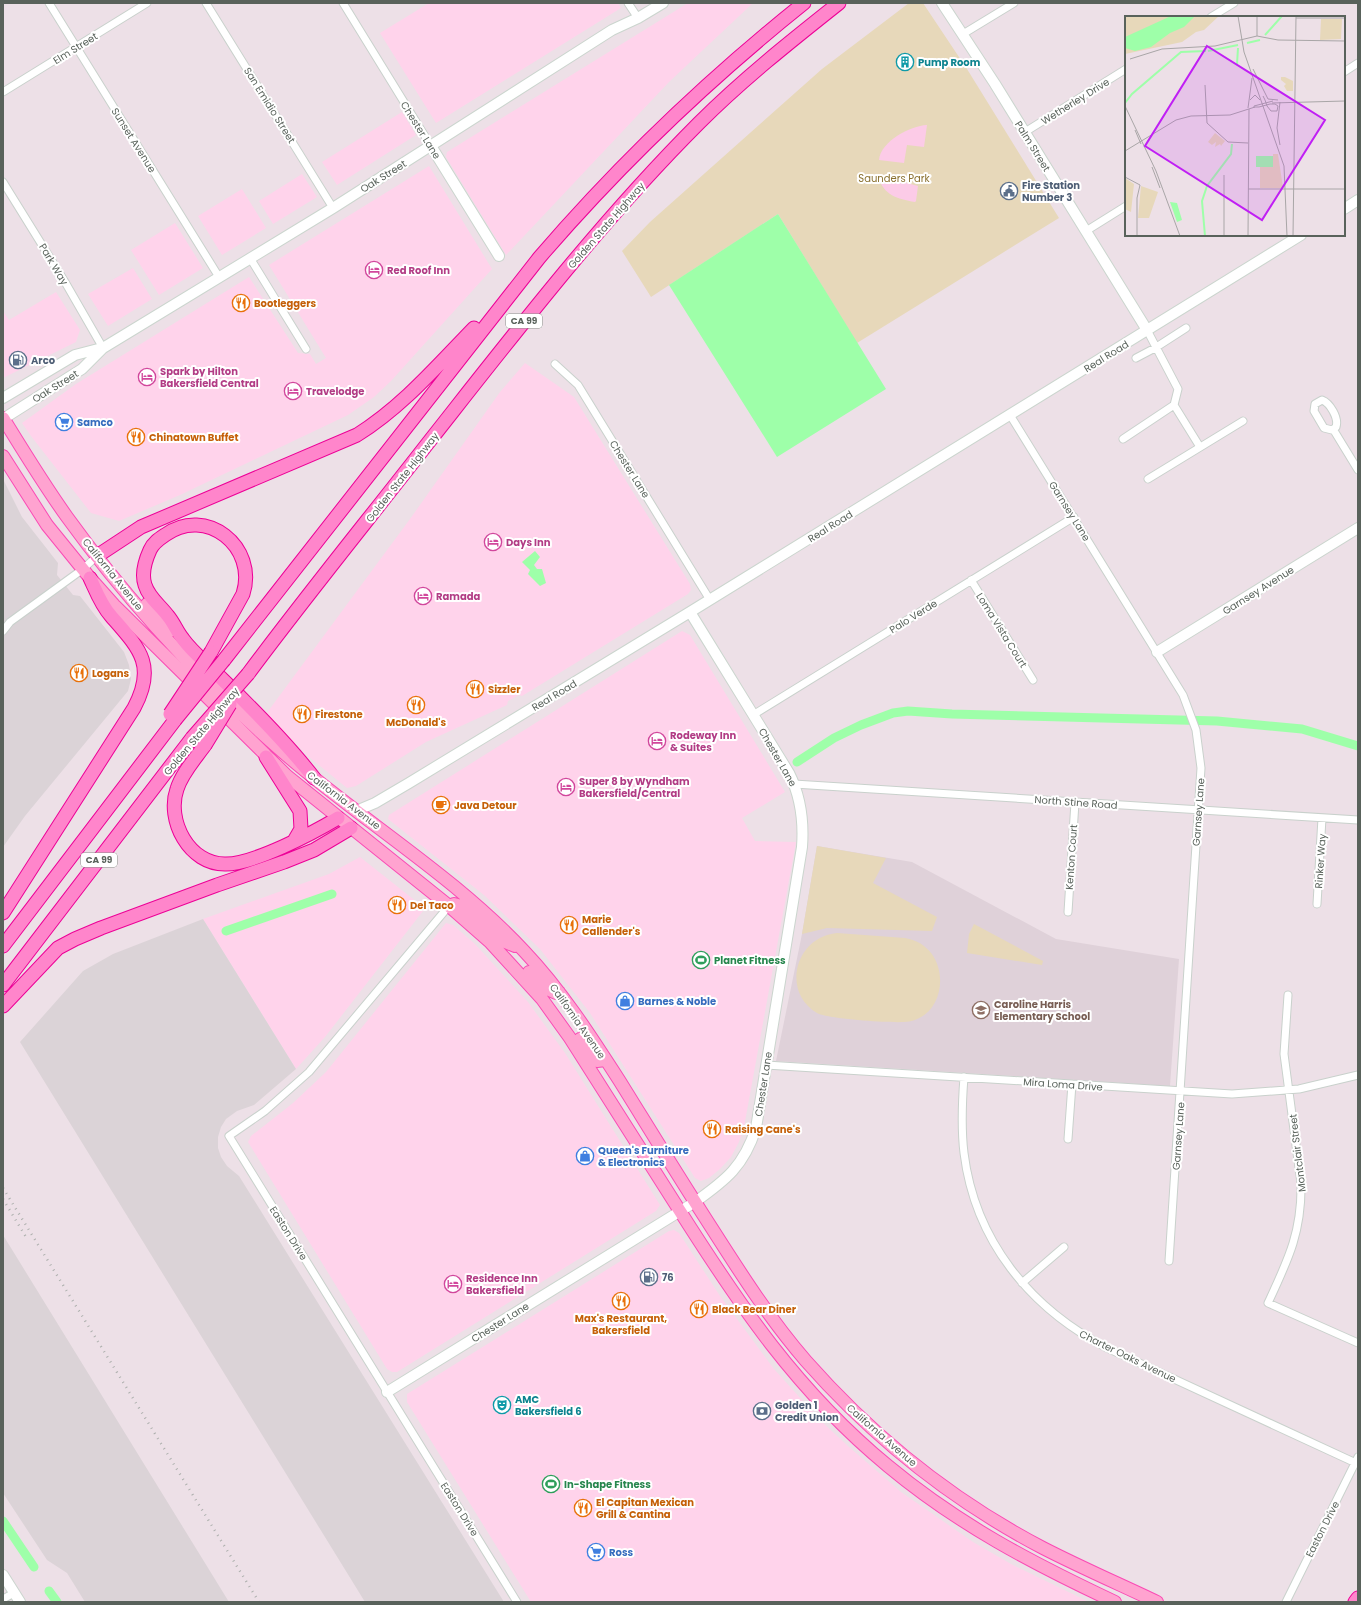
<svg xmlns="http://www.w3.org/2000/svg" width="1361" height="1605" font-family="Poppins,sans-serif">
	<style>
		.commercial { fill: #ffd3eb }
		.industrial { fill: #dbd3d7 }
		.education { fill: #dfd1d9 }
		.green { fill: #e7d8ba }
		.sand { fill: #fccbe7 }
		.water { fill: #9effa9 }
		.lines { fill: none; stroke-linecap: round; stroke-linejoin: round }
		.canal { stroke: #9effa9; stroke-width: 9 }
		.street-casing { stroke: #c9d1cc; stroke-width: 9 }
		.secondary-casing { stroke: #cbd5ce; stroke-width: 12 }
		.primary-casing { stroke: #fa4bb5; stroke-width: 14 }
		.highway-casing { stroke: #ed0097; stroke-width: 15 }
		.street { stroke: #fff; stroke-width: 7 }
		.secondary { stroke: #fff; stroke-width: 10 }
		.primary { stroke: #ffa3d0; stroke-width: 12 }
		.highway { stroke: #ff85cb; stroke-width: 13 }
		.rail { stroke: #aeb0ae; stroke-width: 2.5; stroke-dasharray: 1 5; stroke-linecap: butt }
		.highway-bridge-casing { stroke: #ed0097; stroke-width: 15; stroke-linecap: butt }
		.highway-bridge { stroke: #ff85cb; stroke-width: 13 }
		.labels { text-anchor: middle; stroke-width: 4; stroke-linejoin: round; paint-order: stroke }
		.shield { fill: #fff; stroke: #8b918c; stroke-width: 1 }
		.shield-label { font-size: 9px; font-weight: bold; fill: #59625b }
		.street-label { font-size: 10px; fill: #59625b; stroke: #fff }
		.culture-label { font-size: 10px; font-weight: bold; fill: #0d838f; stroke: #fff; text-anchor: start }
		.park-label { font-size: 10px; fill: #8a7130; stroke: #fff }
		.service-label { font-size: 10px; font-weight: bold; fill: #4e5e75; stroke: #fff; text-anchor: start }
		.hotel-label { font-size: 10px; font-weight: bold; fill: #b23c85; stroke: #fff; text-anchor: start }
		.food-label { font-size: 10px; font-weight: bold; fill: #c56008; stroke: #fff; text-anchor: start }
		.shop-label { font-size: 10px; font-weight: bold; fill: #366cbe; stroke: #fff; text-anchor: start }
		.leisure-label { font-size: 10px; font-weight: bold; fill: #27864d; stroke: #fff; text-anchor: start }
		.education-label { font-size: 10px; font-weight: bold; fill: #785e54; stroke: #fff; text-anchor: start }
		.inset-river { fill: none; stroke: #9effa9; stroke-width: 2 }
		.inset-road { fill: none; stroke: #a9a6a7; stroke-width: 1 }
		.view { fill: #c01ff4; fill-opacity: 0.15; stroke: #c01ff4; stroke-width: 2 }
		.inset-edge { fill: none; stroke: #59625b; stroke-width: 2 }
	</style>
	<rect width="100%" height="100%" fill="#ede0e7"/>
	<path class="commercial" d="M429 3H618L621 8 436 123 380 33Z
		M688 3H753L669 82 506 255 446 157 447 152Z
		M402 112 416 135 337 185 322 162Z
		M429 166 492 269 391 381 374 397 348 415 180 495 119 521 91 513 31 436 22 423 76 384 249 277 298 353 310 354 316 364 326 358 269 265Z
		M302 174 317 197 273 224 259 201Z
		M242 189 266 228 222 255 198 216Z
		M175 223 203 268 159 295 131 250Z
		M133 268 152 299 108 326 88 294Z
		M56 292 80 330 76 342 3 378V311L9 320Z
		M525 363 574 397 690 584 691 590 688 594 522 696 519 695 508 701 507 705 426 742 356 786 347 788 309 757 266 714 410 519 500 392Z
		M682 631 690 635 785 792 742 818 755 841 796 842 744 1127 739 1142 731 1157 720 1169 709 1178 701 1181 695 1178 590 1013 540 949 484 895 388 819 389 815Z
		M360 857 422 906 423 911 325 1037 296 1069 203 919 329 874Z
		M446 923 453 925 475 944 528 1002 565 1053 660 1205 656 1211 397 1372H392L387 1369 248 1142 251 1136 293 1103 326 1072Z
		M674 1230 679 1233 720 1296 774 1369 821 1421 849 1447 901 1492 973 1542 1011 1564 1089 1602H531L407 1402V1394L669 1231Z"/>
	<path class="industrial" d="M3 479 22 517 58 563 57 575 73 595 80 596 124 652 129 665 131 679 128 691 25 816 3 847Z
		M203 919 296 1069 254 1105 237 1111 226 1119 221 1127 218 1137V1148L221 1157 227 1166 239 1176 504 1602H365L20 1042 83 971 113 954Z
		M3 1235 229 1602H85L67 1573 47 1560 3 1493Z"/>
	<path class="education" d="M817 846 912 862 1056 939 1179 959 1170 1086 776 1061 802 934Z"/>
	<path class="green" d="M909 3H923L967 69 1059 218 857 343 778 214 651 297 622 251 650 222 822 69Z
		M817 846 886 858 873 883 937 917 932 931 827 928 802 934Z
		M974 924 1043 961 1042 965 967 953 969 934Z
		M837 933 905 938C954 946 950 1020 904 1022 889 1023 828 1019 817 1013 781 992 795 937 837 933Z"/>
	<path class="sand" d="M927 125 924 147 907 145 904 163 879 160C881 141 910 126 927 125Z
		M878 177C892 179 904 182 918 186L916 201 915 202C897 199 884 195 878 177Z"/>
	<path class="water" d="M778 214 886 389 777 457 669 285Z
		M535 551 540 557 534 565 537 569H542L546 583 540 586 528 574 530 570 522 562Z"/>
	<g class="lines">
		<path class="canal" d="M797 762 834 738 861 725 893 713 908 711 952 714 1217 721 1302 729 1358 746
			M226 931 332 894
			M3 1521 34 1567
			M49 1591 57 1602"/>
		<defs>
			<path id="street" d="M49 3 219 277
				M206 3 333 208
				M343 3 431 146
				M628 3 638 18
				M1211 17 1234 3
				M963 34 1014 3
				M1344 72 1358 63
				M3 92 147 3
				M1025 132 1126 69
				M3 182 65 282 103 348
				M1086 231 1126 206
				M250 258 306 349
				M1136 358 1155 348 1186 328
				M555 364 578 385 710 600
				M1322 400C1330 403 1339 418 1336 427L1332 430 1324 428 1314 411 1315 404Z
				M1174 405 1200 447
				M1010 415 1183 695 1196 730 1201 768 1169 1261
				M1333 429 1358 470
				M1123 439 1174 405 1178 389 1147 330
				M1148 479 1243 421
				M971 580 1033 680
				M3 631 10 622 83 569 97 556
				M753 715 1074 517
				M794 784 1358 820
				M1317 904 1322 818
				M449 906 309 1072 265 1111 229 1136 517 1602
				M1068 912 1075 802
				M1288 995 1284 1054 1301 1183C1302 1232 1288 1260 1268 1303L1358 1343
				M766 1065 1232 1094 1299 1089 1358 1075
				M964 1077C962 1103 961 1128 964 1153 975 1241 1030 1308 1107 1348L1358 1464
				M1068 1139 1072 1084
				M1022 1283 1064 1247
				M3 1599 14 1593
				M1286 1602 1358 1457"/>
			<path id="secondary" d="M942 3 995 84 1147 330
				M431 146 499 256
				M1344 209 1358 200
				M3 398 75 355 102 348
				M3 419 82 369 103 348 333 208 612 30 638 18 663 3
				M1157 652 1358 528
				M356 811 375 803 409 783 690 612 1301 235
				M387 1392 695 1202C726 1180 744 1166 756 1128L802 847C804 820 801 797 789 773L690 612
				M3 1575 20 1602"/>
			<path id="primary" d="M3 418C24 452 44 485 67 517 129 603 204 683 284 753 362 821 453 875 524 951 561 990 590 1035 619 1080 647 1125 675 1171 704 1216 736 1266 767 1316 806 1361 873 1437 953 1501 1043 1548 1080 1567 1119 1584 1157 1602
				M3 456 47 525 90 578 114 605 287 776 449 906 490 942 542 999 570 1038C606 1095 642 1151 678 1208 740 1306 797 1391 888 1466 959 1525 1032 1563 1115 1602
				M147 604 173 630
				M449 906 454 904 462 906 503 941 515 946
				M529 972 543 987 556 993 559 992
				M580 1039 597 1061 606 1060"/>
			<path id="highway" d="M97 556 141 527 357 435C402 407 437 366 474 328
				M211 652 243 594C258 547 206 505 165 535 159 539 153 543 150 550 145 561 141 573 145 585 149 598 160 605 168 616 174 623 177 632 183 639 193 653 209 665 221 678 254 710 286 742 314 778
				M224 660 539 258C618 166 709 79 804 3
				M248 674C306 596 368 520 428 443 514 334 600 222 699 123 742 80 791 41 839 3
				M205 745C195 759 182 773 177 789 166 820 189 865 226 864 254 864 313 833 338 818
				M266 757 300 811 301 829 294 841
				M3 913 134 708C157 665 139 648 111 616 101 605 96 591 90 578
				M3 946 175 720
				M3 985 192 738
				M3 1006 58 948 75 939 101 928 217 885 284 862 314 850 351 828
				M1355 1602 1358 1598"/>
		</defs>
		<use href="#street" class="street-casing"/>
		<use href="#secondary" class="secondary-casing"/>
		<use href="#primary" class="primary-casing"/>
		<use href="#highway" class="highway-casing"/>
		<use href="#street" class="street"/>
		<use href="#secondary" class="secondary"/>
		<use href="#primary" class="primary"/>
		<use href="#highway" class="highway"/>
		<path class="rail" d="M3 1188 259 1602
			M3 1199 26 1237"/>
		<defs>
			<path id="highway-bridge" d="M170 714 211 652
				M175 720 224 660
				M192 738 248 674
				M205 745 230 704"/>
		</defs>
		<use href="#highway-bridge" class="highway-bridge-casing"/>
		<use href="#highway-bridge" class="highway-bridge"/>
	</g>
	<defs>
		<symbol id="building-ring" viewBox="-11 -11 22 22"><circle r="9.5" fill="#fff" stroke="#0f9aa8" stroke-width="1.5"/><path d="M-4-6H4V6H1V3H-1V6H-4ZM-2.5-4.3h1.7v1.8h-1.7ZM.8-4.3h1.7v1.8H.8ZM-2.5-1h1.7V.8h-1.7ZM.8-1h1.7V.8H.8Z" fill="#0f9aa8"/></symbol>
		<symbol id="civic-ring" viewBox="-11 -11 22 22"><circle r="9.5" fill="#fff" stroke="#5c6f8a" stroke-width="1.5"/><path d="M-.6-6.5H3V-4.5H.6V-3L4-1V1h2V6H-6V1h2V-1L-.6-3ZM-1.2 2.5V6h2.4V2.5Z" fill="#5c6f8a"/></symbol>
		<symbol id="hotel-ring" viewBox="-11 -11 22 22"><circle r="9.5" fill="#fff" stroke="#d1479c" stroke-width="1.5"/><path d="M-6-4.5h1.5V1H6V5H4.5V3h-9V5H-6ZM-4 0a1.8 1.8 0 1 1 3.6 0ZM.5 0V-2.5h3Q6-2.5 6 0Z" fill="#d1479c"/></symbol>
		<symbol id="restaurant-ring" viewBox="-11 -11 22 22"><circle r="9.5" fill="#fff" stroke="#e8710a" stroke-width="1.5"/><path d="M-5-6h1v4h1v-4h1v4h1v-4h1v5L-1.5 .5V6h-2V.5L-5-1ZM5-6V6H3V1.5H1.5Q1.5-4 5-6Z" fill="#e8710a"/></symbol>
		<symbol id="fuel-ring" viewBox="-11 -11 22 22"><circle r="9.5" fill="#fff" stroke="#5c6f8a" stroke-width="1.5"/><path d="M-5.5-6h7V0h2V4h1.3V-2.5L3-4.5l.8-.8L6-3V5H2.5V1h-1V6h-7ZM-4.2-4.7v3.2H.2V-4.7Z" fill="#5c6f8a"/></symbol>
		<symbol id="supermarket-ring" viewBox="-11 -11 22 22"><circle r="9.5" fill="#fff" stroke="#3f7fe0" stroke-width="1.5"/><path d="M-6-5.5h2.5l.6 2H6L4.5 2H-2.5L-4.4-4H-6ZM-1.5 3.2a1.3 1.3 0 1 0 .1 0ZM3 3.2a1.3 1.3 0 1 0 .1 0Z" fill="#3f7fe0"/></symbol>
		<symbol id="cafe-ring" viewBox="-11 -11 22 22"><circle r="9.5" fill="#fff" stroke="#e8710a" stroke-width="1.5"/><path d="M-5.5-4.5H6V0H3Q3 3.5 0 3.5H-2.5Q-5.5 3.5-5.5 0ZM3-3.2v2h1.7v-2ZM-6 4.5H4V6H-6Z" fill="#e8710a"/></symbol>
		<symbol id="stadium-ring" viewBox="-11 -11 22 22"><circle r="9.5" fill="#fff" stroke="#2e9e5b" stroke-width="1.5"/><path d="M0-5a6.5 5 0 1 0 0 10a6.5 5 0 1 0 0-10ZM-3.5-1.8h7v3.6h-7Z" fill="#2e9e5b"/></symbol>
		<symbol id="shop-ring" viewBox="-11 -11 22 22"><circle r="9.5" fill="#fff" stroke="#3f7fe0" stroke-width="1.5"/><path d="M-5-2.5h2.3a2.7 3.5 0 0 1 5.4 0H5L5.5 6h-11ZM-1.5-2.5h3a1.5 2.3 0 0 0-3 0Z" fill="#3f7fe0"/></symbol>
		<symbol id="school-ring" viewBox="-11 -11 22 22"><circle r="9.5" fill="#fff" stroke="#8d6e63" stroke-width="1.5"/><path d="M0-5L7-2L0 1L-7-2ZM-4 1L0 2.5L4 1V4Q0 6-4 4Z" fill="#8d6e63"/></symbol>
		<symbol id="theatre-ring" viewBox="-11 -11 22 22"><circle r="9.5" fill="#fff" stroke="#0f9aa8" stroke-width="1.5"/><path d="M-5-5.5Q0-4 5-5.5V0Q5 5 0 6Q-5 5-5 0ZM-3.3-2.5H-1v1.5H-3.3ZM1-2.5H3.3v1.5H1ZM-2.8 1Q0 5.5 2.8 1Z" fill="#0f9aa8"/></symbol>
		<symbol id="bank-ring" viewBox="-11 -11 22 22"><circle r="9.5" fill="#fff" stroke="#5c6f8a" stroke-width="1.5"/><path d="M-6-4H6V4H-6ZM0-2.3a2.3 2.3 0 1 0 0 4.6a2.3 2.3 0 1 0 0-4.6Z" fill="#5c6f8a"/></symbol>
	</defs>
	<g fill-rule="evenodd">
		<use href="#building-ring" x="895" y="52" width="20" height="20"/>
		<use href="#civic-ring" x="999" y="181" width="20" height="20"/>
		<use href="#hotel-ring" x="364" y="260" width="20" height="20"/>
		<use href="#restaurant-ring" x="231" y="293" width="20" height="20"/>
		<use href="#fuel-ring" x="8" y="350" width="20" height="20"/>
		<use href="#hotel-ring" x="137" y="367" width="20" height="20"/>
		<use href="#hotel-ring" x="283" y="381" width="20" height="20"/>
		<use href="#supermarket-ring" x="54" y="412" width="20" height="20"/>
		<use href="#restaurant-ring" x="126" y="427" width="20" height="20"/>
		<use href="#hotel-ring" x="483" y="532" width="20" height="20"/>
		<use href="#hotel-ring" x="413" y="586" width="20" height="20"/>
		<use href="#restaurant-ring" x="69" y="663" width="20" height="20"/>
		<use href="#restaurant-ring" x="465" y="679" width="20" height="20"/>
		<use href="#restaurant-ring" x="406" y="695" width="20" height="20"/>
		<use href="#restaurant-ring" x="292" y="704" width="20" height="20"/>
		<use href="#hotel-ring" x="647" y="731" width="20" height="20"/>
		<use href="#hotel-ring" x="556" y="777" width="20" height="20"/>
		<use href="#cafe-ring" x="431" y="795" width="20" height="20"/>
		<use href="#restaurant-ring" x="387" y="895" width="20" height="20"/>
		<use href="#restaurant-ring" x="559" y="915" width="20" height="20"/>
		<use href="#stadium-ring" x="691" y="950" width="20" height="20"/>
		<use href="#shop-ring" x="615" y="991" width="20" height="20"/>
		<use href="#school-ring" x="971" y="1000" width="20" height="20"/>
		<use href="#restaurant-ring" x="702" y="1119" width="20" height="20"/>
		<use href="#shop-ring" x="575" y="1146" width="20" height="20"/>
		<use href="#fuel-ring" x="639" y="1267" width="20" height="20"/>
		<use href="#hotel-ring" x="443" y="1274" width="20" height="20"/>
		<use href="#restaurant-ring" x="611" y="1291" width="20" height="20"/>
		<use href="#restaurant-ring" x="689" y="1299" width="20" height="20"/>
		<use href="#theatre-ring" x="492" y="1395" width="20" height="20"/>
		<use href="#bank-ring" x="752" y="1401" width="20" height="20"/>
		<use href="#stadium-ring" x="541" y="1474" width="20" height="20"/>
		<use href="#restaurant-ring" x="573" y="1498" width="20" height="20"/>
		<use href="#supermarket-ring" x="586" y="1542" width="20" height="20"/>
	</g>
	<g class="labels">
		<g class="shield">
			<rect x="506" y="314" width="36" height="14" rx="3"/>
			<rect x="81" y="853" width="36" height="14" rx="3"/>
		</g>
		<g class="shield-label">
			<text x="524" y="324">CA 99</text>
			<text x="99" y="863">CA 99</text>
		</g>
		<g class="street-label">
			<text transform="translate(75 48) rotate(-32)" y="4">Elm Street</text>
			<text transform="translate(1075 101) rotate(-32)" y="4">Wetherley Drive</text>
			<text transform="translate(270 105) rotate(58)" y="4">San Emidio Street</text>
			<text transform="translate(421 130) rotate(58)" y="4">Chester Lane</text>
			<text transform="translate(134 140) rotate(58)" y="4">Sunset Avenue</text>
			<text transform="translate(1033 146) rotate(58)" y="4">Palm Street</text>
			<text transform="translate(383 176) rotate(-32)" y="4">Oak Street</text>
			<text transform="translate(606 225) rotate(-49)" y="4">Golden State Highway</text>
			<text transform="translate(54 264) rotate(59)" y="4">Park Way</text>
			<text transform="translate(1106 356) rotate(-32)" y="4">Real Road</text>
			<text transform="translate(55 386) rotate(-32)" y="4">Oak Street</text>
			<text transform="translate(630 469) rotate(58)" y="4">Chester Lane</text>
			<text transform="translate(402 477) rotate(-52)" y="4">Golden State Highway</text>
			<text transform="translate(1070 511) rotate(58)" y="4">Garnsey Lane</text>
			<text transform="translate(830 526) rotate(-32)" y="4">Real Road</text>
			<text transform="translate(113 574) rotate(51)" y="4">California Avenue</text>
			<text transform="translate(1258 590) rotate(-32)" y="4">Garnsey Avenue</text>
			<text transform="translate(913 616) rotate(-32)" y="4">Palo Verde</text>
			<text transform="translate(1002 630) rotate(58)" y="4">Loma Vista Court</text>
			<text transform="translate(554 695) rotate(-31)" y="4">Real Road</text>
			<text transform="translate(201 731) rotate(-50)" y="4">Golden State Highway</text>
			<text transform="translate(778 757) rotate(60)" y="4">Chester Lane</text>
			<text transform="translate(344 800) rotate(37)" y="4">California Avenue</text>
			<text transform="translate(1076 802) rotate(4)" y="4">North Stine Road</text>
			<text transform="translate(1198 812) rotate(-86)" y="4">Garnsey Lane</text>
			<text transform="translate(1071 857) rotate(-86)" y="4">Kenton Court</text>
			<text transform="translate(1320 861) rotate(-86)" y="4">Rinker Way</text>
			<text transform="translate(578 1021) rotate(55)" y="4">California Avenue</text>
			<text transform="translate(763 1084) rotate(-81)" y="4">Chester Lane</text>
			<text transform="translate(1063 1084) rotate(4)" y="4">Mira Loma Drive</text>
			<text transform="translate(1178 1136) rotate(-86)" y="4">Garnsey Lane</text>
			<text transform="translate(1297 1153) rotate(-97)" y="4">Montclair Street</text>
			<text transform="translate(289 1233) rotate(58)" y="4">Easton Drive</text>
			<text transform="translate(500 1322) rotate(-32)" y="4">Chester Lane</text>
			<text transform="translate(1128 1356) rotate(26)" y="4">Charter Oaks Avenue</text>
			<text transform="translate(882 1435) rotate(41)" y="4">California Avenue</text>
			<text transform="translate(460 1509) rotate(58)" y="4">Easton Drive</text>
			<text transform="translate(1322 1529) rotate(-63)" y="4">Easton Drive</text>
		</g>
		<g class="culture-label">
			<text x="918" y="66">Pump Room</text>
			<text x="515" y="1403">AMC<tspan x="515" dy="12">Bakersfield 6</tspan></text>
		</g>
		<g class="park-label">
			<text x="894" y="182">Saunders Park</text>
		</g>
		<g class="service-label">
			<text x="1022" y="189">Fire Station<tspan x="1022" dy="12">Number 3</tspan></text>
			<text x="31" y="364">Arco</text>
			<text x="662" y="1281">76</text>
			<text x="775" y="1409">Golden 1<tspan x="775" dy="12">Credit Union</tspan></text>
		</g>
		<g class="hotel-label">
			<text x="387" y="274">Red Roof Inn</text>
			<text x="160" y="375">Spark by Hilton<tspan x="160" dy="12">Bakersfield Central</tspan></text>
			<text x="306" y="395">Travelodge</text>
			<text x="506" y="546">Days Inn</text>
			<text x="436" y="600">Ramada</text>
			<text x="670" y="739">Rodeway Inn<tspan x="670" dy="12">&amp; Suites</tspan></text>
			<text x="579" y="785">Super 8 by Wyndham<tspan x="579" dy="12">Bakersfield/Central</tspan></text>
			<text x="466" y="1282">Residence Inn<tspan x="466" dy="12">Bakersfield</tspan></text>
		</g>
		<g class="food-label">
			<text x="254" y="307">Bootleggers</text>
			<text x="149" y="441">Chinatown Buffet</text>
			<text x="92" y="677">Logans</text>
			<text x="488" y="693">Sizzler</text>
			<text x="315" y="718">Firestone</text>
			<text x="416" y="726" text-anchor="middle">McDonald's</text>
			<text x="454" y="809">Java Detour</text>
			<text x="410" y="909">Del Taco</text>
			<text x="582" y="923">Marie<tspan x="582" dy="12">Callender's</tspan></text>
			<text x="725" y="1133">Raising Cane's</text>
			<text x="712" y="1313">Black Bear Diner</text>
			<text x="621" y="1322" text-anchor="middle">Max's Restaurant,<tspan x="621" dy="12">Bakersfield</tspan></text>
			<text x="596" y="1506">El Capitan Mexican<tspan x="596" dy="12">Grill &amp; Cantina</tspan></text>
		</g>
		<g class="shop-label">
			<text x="77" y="426">Samco</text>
			<text x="638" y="1005">Barnes &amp; Noble</text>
			<text x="598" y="1154">Queen's Furniture<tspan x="598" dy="12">&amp; Electronics</tspan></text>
			<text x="609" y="1556">Ross</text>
		</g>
		<g class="leisure-label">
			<text x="714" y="964">Planet Fitness</text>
			<text x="564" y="1488">In-Shape Fitness</text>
		</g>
		<g class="education-label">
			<text x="994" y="1008">Caroline Harris<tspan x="994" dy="12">Elementary School</tspan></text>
		</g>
	</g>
	<g transform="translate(1125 16)">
		<rect width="220" height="220" fill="#ede0e7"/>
		<path d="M94 0 79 14 71 16 57 26 0 38V1ZM196 3H217L216 23 195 24ZM160 61 168 65V75H162L159 70 161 68 156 64V61ZM90 117 100 125 96 130 95 128 90 131 91 126 87 129 83 126ZM148 138H153L158 172H135V151H148ZM0 162 9 168 6 196 0 193ZM16 170 33 176 24 202H13Z" fill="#e7d8ba"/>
		<path d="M46 0H70L59 11 45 17 26 31 10 35 0 32V21ZM131 140H148V151H131ZM45 186 52 187 57 204 52 206Z" fill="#9effa9"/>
		<path class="inset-river" d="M140 19 157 0M122 27 135 24M83 35 113 29M112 48 113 32M0 87 7 78 56 36 81 35M80 220 77 185 82 170 106 138 107 128"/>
		<path class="inset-road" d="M113 0 119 36 159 150 162 220M171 2H220M132 20V0M5 43 37 33 90 30 132 20 153 24 220 25M128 53 143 83 153 84M80 69 82 107 103 126 123 127M125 84 130 79 135 84M155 86 152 112 155 129M147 87 220 85M0 90 31 155 55 220M129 90 148 85M128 91H134L145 88H150L153 90 152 95H146L142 90 140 84 138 80M123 92 127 62M10 114 16 128M0 135 51 104 66 100 105 99 130 91M27 151 35 172M0 161 15 169 12 182V220M123 173H220M99 220V159M123 220 124 93M168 220 171 0"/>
		<path class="view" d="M82 30 200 104 137 204 20 130Z"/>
		<rect width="220" height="220" class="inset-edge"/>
	</g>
	<rect width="1361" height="1605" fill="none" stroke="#59625b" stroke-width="8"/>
</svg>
